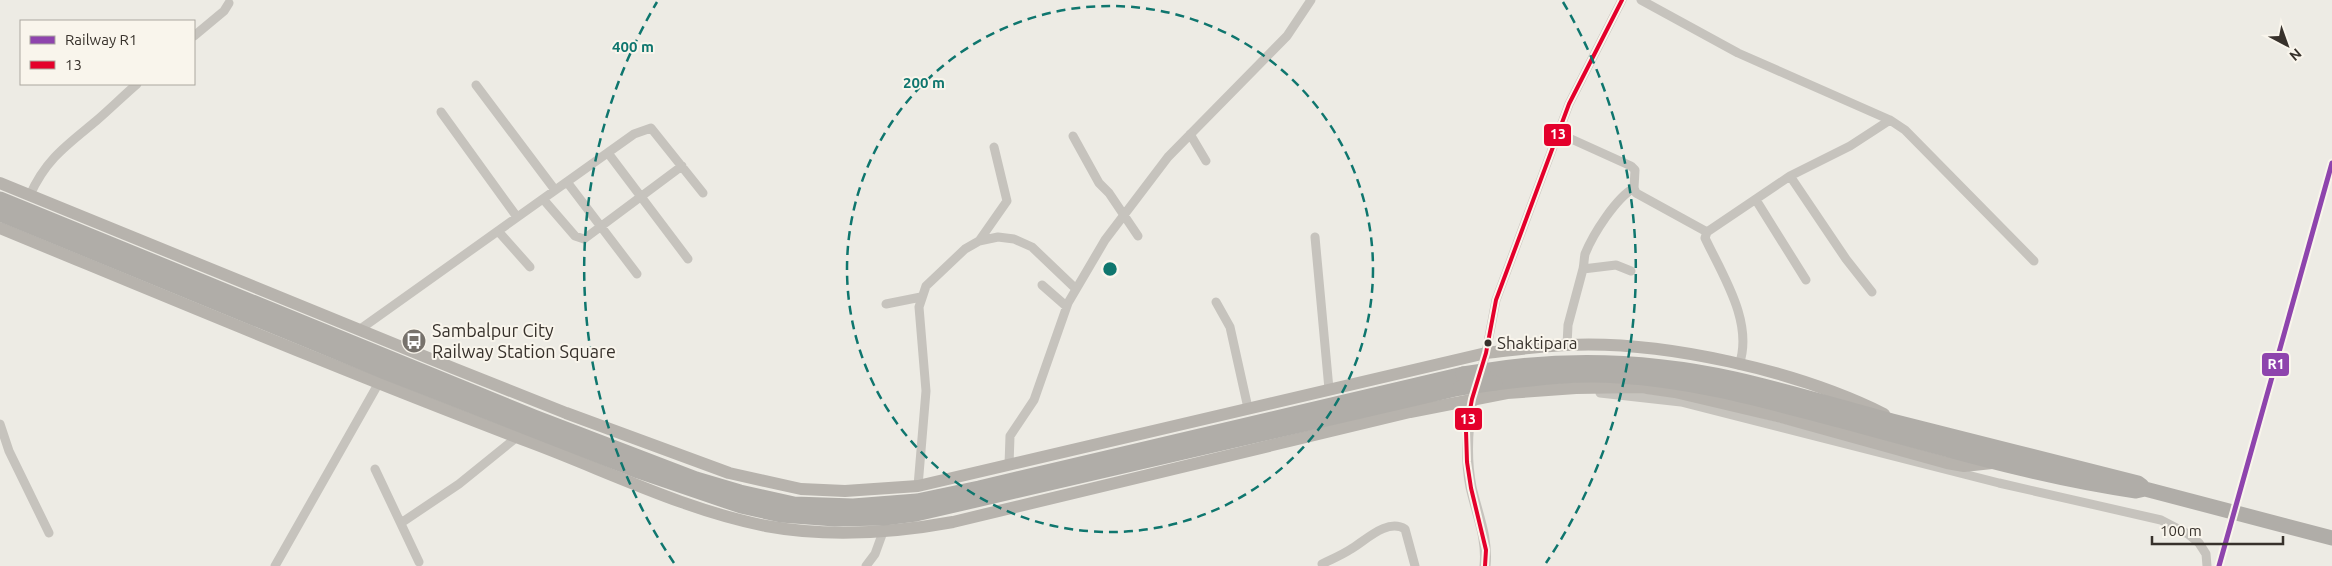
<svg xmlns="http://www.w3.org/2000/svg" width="2332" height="566" font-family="Ubuntu,sans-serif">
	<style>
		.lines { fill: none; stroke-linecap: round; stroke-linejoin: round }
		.minor { stroke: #c6c3bd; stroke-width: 9 }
		.tertiary { stroke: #c6c3bd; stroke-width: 11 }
		.secondary { stroke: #b7b3ad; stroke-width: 12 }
		.trunk { stroke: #b0ada8; stroke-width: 15 }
		.trunk-bridge { stroke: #b0ada8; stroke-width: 15 }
		.bus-1-casing { stroke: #f9f5ec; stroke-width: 8 }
		.bus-1 { stroke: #e4002b; stroke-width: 4 }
		.rail-1-casing { stroke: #f9f5ec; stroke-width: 9 }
		.rail-1 { stroke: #8e44ad; stroke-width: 5 }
		.ring { fill: none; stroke: #0f766e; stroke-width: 2.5; stroke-dasharray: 9 6 }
		.bus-dot { fill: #37312b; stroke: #f9f5ec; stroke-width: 2 }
		.labels { text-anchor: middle; stroke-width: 4; stroke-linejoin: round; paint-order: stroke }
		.bus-label { font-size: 17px; fill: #37312b; stroke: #f9f5ec; text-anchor: start }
		.poi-label { font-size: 18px; fill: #37312b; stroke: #f9f5ec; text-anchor: start }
		.centre { fill: #0f766e; stroke: #f9f5ec; stroke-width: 2.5 }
		.ring-label { font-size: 15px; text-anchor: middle; font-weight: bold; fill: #0f766e; stroke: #f9f5ec; stroke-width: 4; stroke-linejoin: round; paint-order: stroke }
		.line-badge { stroke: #f9f5ec; stroke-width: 2 }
		.badge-label { font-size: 14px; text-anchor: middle; font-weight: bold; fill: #fff }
	</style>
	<rect width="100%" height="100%" fill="#edebe4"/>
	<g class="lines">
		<path class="minor" d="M1641 0 1738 53 1890 120 1905 130 2034 261
			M194 36 224 11 229 3
			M476 85 555 190
			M441 112 517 217
			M1558 133 1631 166 1635 170 1634 188 1636 193 1707 232
			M1190 134 1206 161
			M1073 136 1099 183 1109 193 1138 236
			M608 153 688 259
			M1790 176 1846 259 1872 292
			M567 182 637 274
			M30 195C46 159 67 145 96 121 110 109 123 96 137 84
			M543 199 575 236 584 239 682 166
			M1756 200 1806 280
			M498 231 530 267
			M1315 237 1329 389
			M979 241 1007 201 994 147
			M1583 269C1584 265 1584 259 1585 254 1593 234 1616 198 1634 188
			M1042 285 1066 306
			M1216 302 1230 327 1248 408
			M886 304 921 297
			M359 330 634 134 651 128 703 193
			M1567 345 1568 325 1583 269 1616 265 1631 271
			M1739 365C1754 323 1723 276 1705 238L1707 232 1790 176 1850 146 1890 120
			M1480 374 1486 353 1496 300 1569 104 1622 0
			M1600 393 1681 402 1999 483 2161 520 2188 534 2199 543 2206 554 2207 566
			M0 424 9 451 49 533
			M1009 465 1010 436 1034 400 1068 303 1105 240 1168 157 1287 36 1311 0
			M375 469 419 562
			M918 486 926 391 919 307 926 286 965 249 979 241 998 237 1014 239 1032 247 1076 289
			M401 523 459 484 517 437
			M1322 564C1332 559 1342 555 1351 549 1365 541 1387 518 1405 529L1415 566
			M275 566 381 379
			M866 566 875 554 883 532"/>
		<path class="tertiary" d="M1472 399C1467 429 1465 457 1471 487 1477 514 1488 538 1485 566"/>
		<path class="secondary" d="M0 183 453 368 566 413 729 473 801 489 845 491 918 486 1486 353C1513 350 1540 346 1566 345 1663 340 1798 371 1884 414
			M0 228C177 301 353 375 532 443 609 472 685 510 766 526 826 537 893 533 953 522L1410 412 1507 393 1576 388 1640 387 1675 392 1781 417 1947 463 1964 466 1992 463"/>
		<path class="trunk" d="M0 199 534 417 696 479 740 492 794 504 853 506 917 501 979 488 1463 374
			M0 214 385 372 638 471 741 506 781 515 835 519 884 518 916 514 1460 388
			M1483 371C1567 357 1653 361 1735 379 1788 391 1840 407 1892 421 1974 442 2056 462 2138 483L2142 486
			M1495 383C1536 378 1577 373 1619 376 1690 380 1759 399 1827 417 1930 444 2031 476 2136 491L2145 489 2332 538"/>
		<path class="trunk-bridge" d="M1463 374 1483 371
			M1460 388 1495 383"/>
		<defs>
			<path id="bus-1" d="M1485 566 1486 550 1471 488 1467 462 1466 431 1472 399 1486 353 1496 300 1569 104 1622 0"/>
		</defs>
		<use href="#bus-1" class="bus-1-casing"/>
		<use href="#bus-1" class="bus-1"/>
		<defs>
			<path id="rail-1" d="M2219 566 2332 163"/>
		</defs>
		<use href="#rail-1" class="rail-1-casing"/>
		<use href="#rail-1" class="rail-1"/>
	</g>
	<g class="ring">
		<circle cx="1110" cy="269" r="263"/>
		<path d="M674 563A526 526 0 0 1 657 2M1563 2A526 526 0 0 1 1546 563"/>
	</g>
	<defs>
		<symbol id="bus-disc" viewBox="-11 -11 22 22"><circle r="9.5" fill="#77726c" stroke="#f9f5ec"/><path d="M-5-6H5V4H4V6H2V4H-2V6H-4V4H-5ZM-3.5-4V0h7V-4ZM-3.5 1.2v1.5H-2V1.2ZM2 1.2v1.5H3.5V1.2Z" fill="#fff"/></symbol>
	</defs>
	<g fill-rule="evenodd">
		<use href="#bus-disc" x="400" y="327" width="28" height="28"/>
	</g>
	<circle class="bus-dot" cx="1488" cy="343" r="4.5"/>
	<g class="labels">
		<g class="bus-label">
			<text x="1497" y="349">Shaktipara</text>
		</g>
		<g class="poi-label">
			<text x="432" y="337">Sambalpur City<tspan x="432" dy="21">Railway Station Square</tspan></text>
		</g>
	</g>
	<circle cx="1110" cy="269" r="8" class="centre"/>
	<g class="ring-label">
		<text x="633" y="52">400 m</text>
		<text x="924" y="88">200 m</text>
	</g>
	<g class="line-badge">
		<rect x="1543" y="123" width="29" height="24" rx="5" fill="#e4002b"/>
		<rect x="2261" y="352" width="29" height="25" rx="5" fill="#8e44ad"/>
		<rect x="1454" y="407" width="29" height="24" rx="5" fill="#e4002b"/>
	</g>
	<g class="badge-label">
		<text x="1558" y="139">13</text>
		<text x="2276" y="369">R1</text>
		<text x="1468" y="424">13</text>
	</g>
	<rect x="20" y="20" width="175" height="65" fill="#f9f5ec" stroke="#aba79f"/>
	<rect x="30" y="36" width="25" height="8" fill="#8e44ad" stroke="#aba79f"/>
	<text x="65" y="45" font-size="15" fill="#37312b">Railway R1</text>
	<rect x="30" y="61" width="25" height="8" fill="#e4002b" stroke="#aba79f"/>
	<text x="65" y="70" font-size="15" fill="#37312b">13</text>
	<g transform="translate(2287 45) rotate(139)" stroke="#f9f5ec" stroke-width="4" paint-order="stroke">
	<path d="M0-4L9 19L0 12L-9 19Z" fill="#37312b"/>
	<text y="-8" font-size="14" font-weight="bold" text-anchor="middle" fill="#37312b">N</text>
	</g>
	<path d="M2152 536v8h131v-8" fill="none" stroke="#37312b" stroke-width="2.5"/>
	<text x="2160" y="536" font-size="15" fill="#37312b" stroke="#f9f5ec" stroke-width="4" paint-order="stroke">100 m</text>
</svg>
